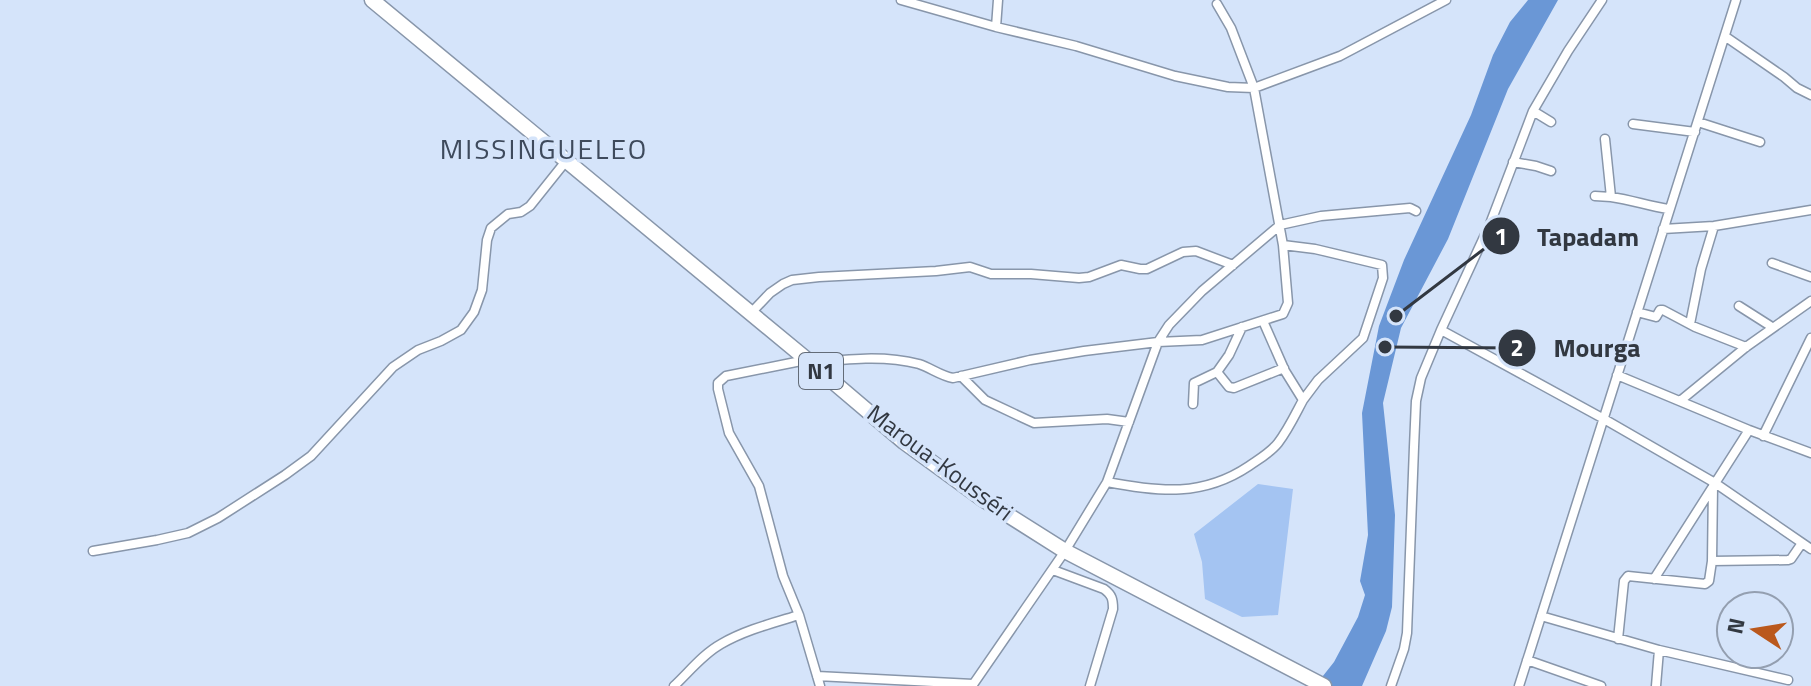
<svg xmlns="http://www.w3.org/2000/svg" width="1811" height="686" font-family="'Titillium Web',sans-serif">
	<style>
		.green { fill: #a4c4f2 }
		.water { fill: #6a97d6 }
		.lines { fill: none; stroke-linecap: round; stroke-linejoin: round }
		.street-casing { stroke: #8896aa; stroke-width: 11 }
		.highway-casing { stroke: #8896aa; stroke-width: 17 }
		.street { stroke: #fff; stroke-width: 8 }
		.highway { stroke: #fff; stroke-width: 14 }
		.labels { text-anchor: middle; stroke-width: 7; stroke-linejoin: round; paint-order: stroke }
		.shield { fill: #d5e4fa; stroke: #636c78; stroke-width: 2 }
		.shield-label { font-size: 22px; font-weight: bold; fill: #323841 }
		.street-label { font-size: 24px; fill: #323841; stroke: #d5e4fa }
		.quarter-label { font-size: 28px; letter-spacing: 2px; fill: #3e4a5c; stroke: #d5e4fa }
		.leader { fill: none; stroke: #323841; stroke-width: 3 }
		.callout-dot { fill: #323841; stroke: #d5e4fa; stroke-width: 3 }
		.mark-label { font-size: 24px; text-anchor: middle; font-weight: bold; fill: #fff }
		.callout-label { font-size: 26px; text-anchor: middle; font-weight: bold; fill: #323841; stroke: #d5e4fa; stroke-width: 7; stroke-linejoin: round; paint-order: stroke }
	</style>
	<rect width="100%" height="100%" fill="#d5e4fa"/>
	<path class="green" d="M1258 484 1293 489 1278 615 1242 617 1205 599 1202 562 1194 534Z"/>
	<path class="water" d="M1528 0H1558L1508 89 1448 239 1401 328 1383 403 1395 515 1392 607 1386 631 1362 686H1315L1334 662 1358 617 1365 595 1360 581 1368 535 1362 413 1379 326 1404 260 1471 115 1493 55 1510 22Z"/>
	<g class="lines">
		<defs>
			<path id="street" d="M901 0 996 27 1076 46 1175 76 1228 87 1254 88 1340 56 1446 0
				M996 27 998 0
				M1726 37 1784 77 1797 88 1811 95
				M1533 111 1551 122
				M1698 122 1760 142
				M1633 124 1695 132
				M1605 139 1611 197C1632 200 1648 206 1668 209
				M1513 162 1536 166 1551 171
				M1595 196 1611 197
				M1663 229 1714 226 1811 210
				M1772 263 1811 277
				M1739 306 1772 327
				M1637 312 1656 317 1660 310H1663L1695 327 1746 347
				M750 314 770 293 783 284 792 280 819 277 936 271 970 267 991 274H1031L1079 278 1089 277 1121 265 1140 269H1147L1183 252 1196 251 1233 265
				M1263 321 1285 371 1303 400 1318 380 1363 338 1383 278 1382 265 1315 249 1283 245
				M1690 324 1701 269 1714 226
				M1441 330 1604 419 1715 483 1811 549
				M806 360 726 376 718 383V389L729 433 759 486 783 576 799 615 820 686
				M812 363C847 359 884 355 919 364 931 368 941 376 953 378L1030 360 1084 351 1158 342 1202 340 1283 314 1288 303 1283 245 1254 88 1231 28 1217 4
				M1217 372 1229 387 1234 388 1284 368
				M1617 375 1749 430 1811 453
				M961 376 985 400 1034 423 1107 419 1129 422
				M1680 401 1746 347 1811 301
				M1193 404 1194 383 1217 372 1229 355 1242 327
				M1763 436 1811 338
				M1107 482C1159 492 1203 497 1249 466 1259 459 1270 453 1278 443 1288 430 1295 415 1303 400
				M93 551 157 540 188 533 218 518 285 475 311 456 393 367 418 350 441 341 461 330 474 312 482 290 487 240 491 228 508 214 521 212 530 206 566 161
				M1712 561 1788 560 1791 559 1802 543
				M1053 570 1104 589C1112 595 1113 599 1113 609L1090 686
				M1654 579 1749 430
				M1541 616 1659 650 1788 680
				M1618 639 1624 581 1628 576 1705 584 1709 581 1712 561 1713 486
				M1527 660 1601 686
				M817 676 973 684
				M674 686C689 672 703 654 721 644 745 630 773 623 799 615
				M972 686 1065 551 1107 482 1158 342 1169 325 1202 291 1280 225 1321 216 1410 208 1416 211
				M1391 686 1404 649 1407 633 1414 447 1416 401 1421 378 1441 330 1490 224 1533 111 1568 51 1602 0
				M1519 686 1736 0
				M1656 686 1659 650"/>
			<path id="highway" d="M372 0 811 363 904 442 981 498 1065 551 1324 686"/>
		</defs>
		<use href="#street" class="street-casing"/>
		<use href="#highway" class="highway-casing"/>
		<use href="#street" class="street"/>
		<use href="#highway" class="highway"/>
	</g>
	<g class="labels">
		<rect class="shield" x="799" y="353" width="44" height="36" rx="6"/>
		<g class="shield-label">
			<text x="821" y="379">N1</text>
		</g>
		<g class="street-label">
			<text transform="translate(940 463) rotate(37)" y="8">Maroua-Kousséri</text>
		</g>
		<g class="quarter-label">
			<text x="544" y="159">MISSINGUELEO</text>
		</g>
	</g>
	<path class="leader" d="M1396 316L1501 236M1385 347L1517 348"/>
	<g class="callout-dot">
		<circle cx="1396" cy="316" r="8"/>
		<circle cx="1385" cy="347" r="8"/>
		<circle cx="1501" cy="236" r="20"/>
		<circle cx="1517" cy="348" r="20"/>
	</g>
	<g class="mark-label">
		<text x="1501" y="245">1</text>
		<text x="1517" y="356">2</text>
	</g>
	<g class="callout-label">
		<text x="1588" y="246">Tapadam</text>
		<text x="1597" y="357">Mourga</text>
	</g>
	<g transform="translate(1755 630) rotate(282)"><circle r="38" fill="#d5e4fa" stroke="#949fb0" stroke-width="2"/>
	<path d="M0-6L14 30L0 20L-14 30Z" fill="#ba581c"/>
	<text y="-12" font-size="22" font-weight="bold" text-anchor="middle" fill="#323841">N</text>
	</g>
</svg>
